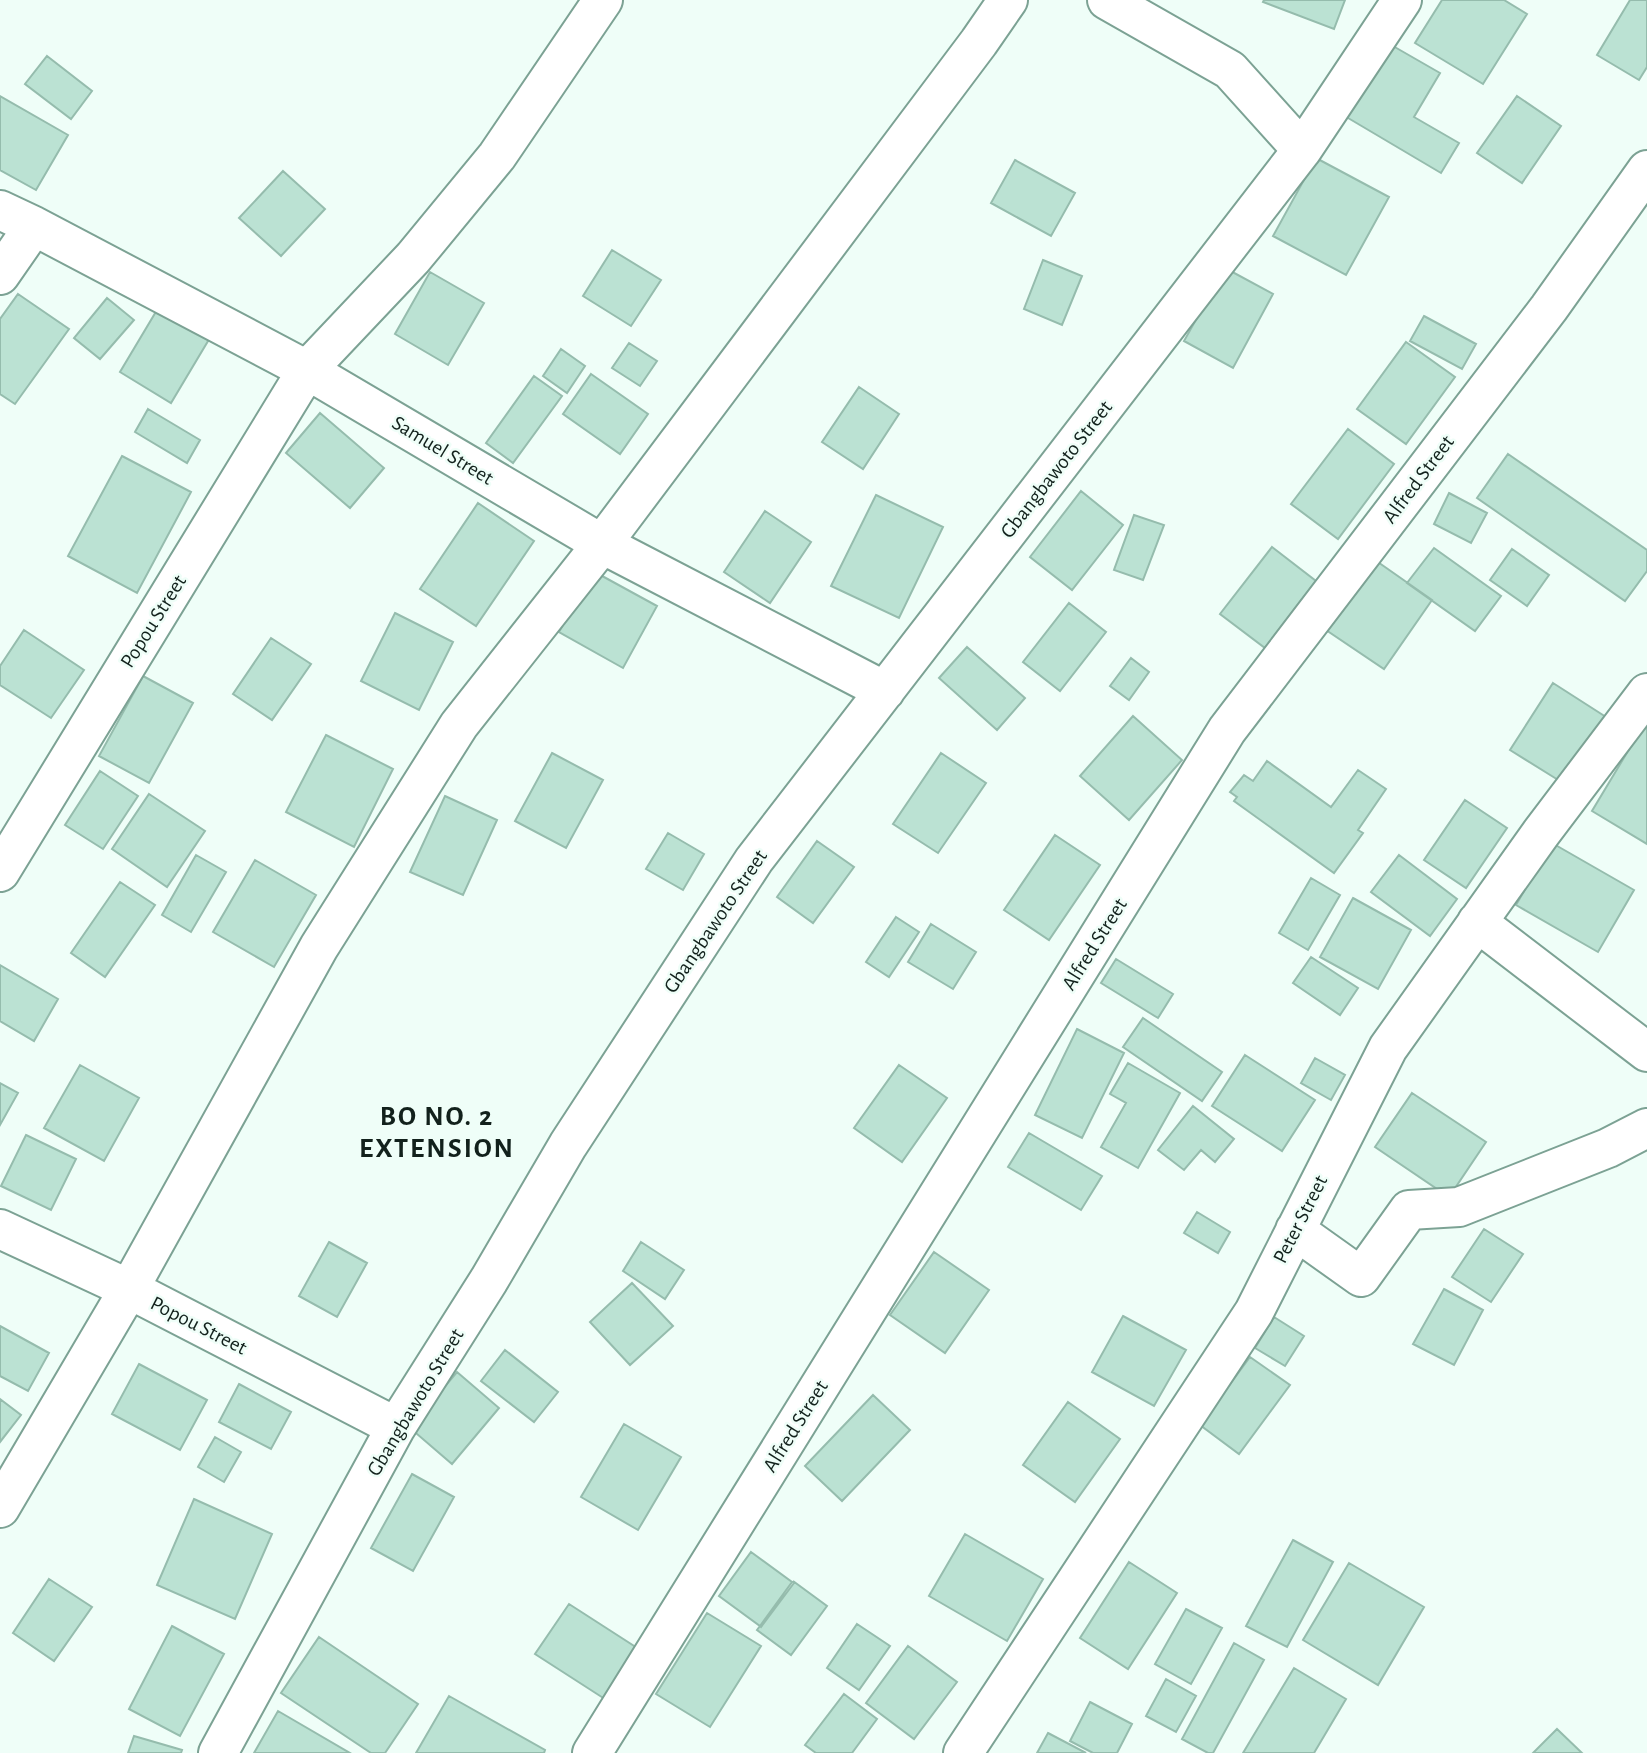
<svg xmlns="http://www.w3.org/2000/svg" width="1647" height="1753" font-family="'Alegreya Sans',sans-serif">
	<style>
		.building { fill: #bbe2d3; stroke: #95bcad; stroke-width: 2 }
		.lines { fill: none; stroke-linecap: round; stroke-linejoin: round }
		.street-casing { stroke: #7ca294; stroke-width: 42 }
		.street { stroke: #fff; stroke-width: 38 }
		.labels { text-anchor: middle; stroke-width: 5; stroke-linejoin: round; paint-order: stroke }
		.street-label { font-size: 21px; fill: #12211c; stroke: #effef8 }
		.district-label { font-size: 28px; font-weight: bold; letter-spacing: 2px; fill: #12211c; stroke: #effef8 }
	</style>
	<rect width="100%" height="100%" fill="#effef8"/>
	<path class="building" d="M1264 0H1345L1334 29 1263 2Z
		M1442 0H1504L1527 14 1483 84 1415 43Z
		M1630 0H1647V67L1639 80 1597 55Z
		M1386 42 1440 73 1414 117 1459 143 1441 173 1343 115Z
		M47 56 92 91 71 119 25 84Z
		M0 96 68 135 36 190 0 170Z
		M1517 96 1561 126 1522 183 1477 153Z
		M1316 158 1389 197 1346 275 1273 236Z
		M1015 160 1075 193 1051 236 991 203Z
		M283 171 325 209 281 256 239 218Z
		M612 250 661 280 631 326 583 296Z
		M1043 260 1082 276 1062 325 1024 309Z
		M1225 268 1273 294 1233 368 1184 341Z
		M430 272 484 303 448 365 395 334Z
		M18 294 69 329 15 404 0 394V319Z
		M107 298 134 320 100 359 74 338Z
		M160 305 211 336 171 403 120 372Z
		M1424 316 1476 344 1462 369 1410 341Z
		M1406 342 1455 377 1406 444 1357 409Z
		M629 343 657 361 640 386 612 368Z
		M561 349 585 366 567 393 543 376Z
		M591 374 648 414 620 454 563 414Z
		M534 376 562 396 513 463 486 443Z
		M859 387 899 414 863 469 822 442Z
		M148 409 200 440 187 463 135 432Z
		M320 413 384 468 350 508 286 453Z
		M1348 429 1394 464 1338 539 1291 504Z
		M1508 454 1647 550V571L1625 601 1477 498Z
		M122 456 191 492 137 593 68 556Z
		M1081 491 1123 525 1072 590 1030 557Z
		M1449 493 1487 513 1471 543 1434 524Z
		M876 495 943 527 899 618 831 586Z
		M478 503 534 541 476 626 420 589Z
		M765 511 811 542 770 603 724 572Z
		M1134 515 1164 525 1143 580 1114 570Z
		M1272 547 1316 581 1265 648 1220 614Z
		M1434 548 1501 596 1475 631 1407 583Z
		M1512 549 1549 575 1527 606 1490 580Z
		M1375 560 1432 600 1384 669 1326 630Z
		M593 571 657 606 623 668 559 632Z
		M1069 603 1106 632 1060 691 1023 662Z
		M395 613 453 642 419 710 361 681Z
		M24 630 84 670 51 718 0 685V666Z
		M271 638 311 664 272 720 233 694Z
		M967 647 1025 698 997 730 939 678Z
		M1131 658 1149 672 1129 700 1110 686Z
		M143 676 193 703 149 783 99 756Z
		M1553 683 1606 717 1563 783 1510 750Z
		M1133 716 1182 760 1129 820 1080 776Z
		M1646 721 1647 722V844L1592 811Z
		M326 735 393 769 354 847 286 812Z
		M552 753 603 780 566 848 515 821Z
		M941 753 986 783 938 853 893 824Z
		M1267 761 1331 807 1358 770 1386 789 1358 830 1363 833 1334 873 1234 801 1237 797 1230 792 1244 775 1253 781Z
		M100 771 138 796 103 849 65 825Z
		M149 794 205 831 167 887 112 849Z
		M445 796 497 820 463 895 410 872Z
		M1465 800 1507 828 1466 888 1424 860Z
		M668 833 704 854 683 890 646 869Z
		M1055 835 1100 865 1049 940 1004 910Z
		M817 841 854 867 813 923 777 897Z
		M1552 843 1634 890 1598 952 1516 905Z
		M196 855 226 872 191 932 162 915Z
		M1399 855 1457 899 1430 936 1371 892Z
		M255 860 316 895 274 967 213 932Z
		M1311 878 1340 895 1308 950 1279 933Z
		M120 882 155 905 105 977 71 953Z
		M1353 898 1411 930 1378 989 1320 957Z
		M896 917 919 932 889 977 866 962Z
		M931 924 976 952 953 989 908 962Z
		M1311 957 1358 988 1340 1015 1293 983Z
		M1116 959 1173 994 1158 1018 1101 983Z
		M0 965 58 999 34 1041 0 1021Z
		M1143 1018 1222 1072 1202 1101 1123 1047Z
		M1077 1029 1124 1053 1082 1138 1035 1115Z
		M1245 1055 1315 1100 1282 1151 1212 1106Z
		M1315 1058 1345 1075 1331 1100 1301 1083Z
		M1128 1063 1180 1093 1138 1168 1101 1147 1126 1103 1110 1094Z
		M80 1065 139 1098 104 1161 44 1128Z
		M899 1065 947 1098 902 1162 854 1128Z
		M0 1083 18 1093 0 1125Z
		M1412 1093 1486 1142 1449 1197 1375 1147Z
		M1193 1106 1234 1139 1215 1162 1201 1150 1184 1170 1158 1150Z
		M1029 1133 1102 1176 1081 1210 1008 1167Z
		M26 1135 76 1159 51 1210 1 1186Z
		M1197 1212 1230 1232 1218 1253 1184 1233Z
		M1484 1229 1523 1254 1491 1302 1452 1277Z
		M329 1242 367 1263 337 1317 299 1296Z
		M641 1242 684 1270 665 1299 623 1271Z
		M934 1252 989 1290 945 1353 890 1315Z
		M632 1283 673 1326 630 1365 590 1322Z
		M1444 1289 1483 1310 1454 1365 1413 1344Z
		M1123 1316 1186 1350 1154 1406 1092 1372Z
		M1274 1317 1304 1336 1285 1366 1255 1348Z
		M0 1326 49 1353 28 1391 0 1376Z
		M505 1350 558 1392 534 1422 481 1381Z
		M1250 1357 1290 1385 1239 1454 1200 1425Z
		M139 1364 207 1400 180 1450 112 1414Z
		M457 1372 499 1408 452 1464 410 1428Z
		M239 1384 291 1412 271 1449 219 1422Z
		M873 1395 910 1430 842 1501 805 1466Z
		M0 1399 21 1415 0 1442Z
		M1068 1402 1120 1439 1075 1502 1023 1465Z
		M624 1424 681 1457 638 1530 581 1497Z
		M215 1437 241 1452 224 1482 198 1467Z
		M412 1474 454 1497 413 1571 371 1548Z
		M194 1499 272 1534 235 1619 157 1585Z
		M965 1534 1043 1579 1007 1641 929 1596Z
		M1293 1540 1333 1562 1287 1647 1246 1626Z
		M751 1552 792 1582 760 1626 719 1596Z
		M1129 1562 1177 1593 1128 1669 1080 1638Z
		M1349 1563 1424 1607 1378 1685 1303 1640Z
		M49 1579 92 1607 54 1661 13 1633Z
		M793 1581 827 1606 791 1655 757 1630 760 1626 761 1627 794 1583Z
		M569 1604 645 1653 611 1703 535 1654Z
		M1186 1609 1222 1628 1191 1684 1155 1664Z
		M707 1613 761 1646 710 1727 656 1694Z
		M857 1624 890 1646 859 1690 827 1668Z
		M172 1626 224 1654 180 1736 129 1709Z
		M319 1637 418 1704 385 1753H371L281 1693Z
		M1234 1643 1264 1660 1213 1753H1208L1182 1739Z
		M908 1646 957 1682 914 1739 866 1703Z
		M1294 1668 1346 1699 1314 1753H1243Z
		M1166 1679 1196 1696 1176 1732 1146 1716Z
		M844 1694 877 1719 852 1753H816L805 1745Z
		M449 1696 545 1750 544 1753H416Z
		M1090 1702 1132 1724 1117 1753H1093L1070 1741Z
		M278 1711 350 1753H254Z
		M1557 1729 1582 1753H1533Z
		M1048 1733 1086 1753H1037Z
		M134 1736 182 1750 181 1753H128Z"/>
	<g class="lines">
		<defs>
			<path id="street" d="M1107 0 1230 70 1302 150 1402 0
				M0 210 34 226 307 370 602 544 885 691
				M0 275 34 226
				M0 872 307 370 413 258 497 156 603 0
				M1477 922 1647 1052
				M0 1229 129 1289 396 1427
				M1295 1230 1361 1277 1409 1210 1459 1207 1608 1148 1647 1128
				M0 1508 129 1289 319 947 459 725 602 544 979 42 1008 0
				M218 1753 396 1427 489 1280 568 1145 754 860 1302 150
				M592 1753 1227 730 1549 308 1647 170
				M963 1753 1254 1312 1388 1048 1541 833 1647 693"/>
		</defs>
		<use href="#street" class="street-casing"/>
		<use href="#street" class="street"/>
	</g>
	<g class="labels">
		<g class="street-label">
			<text transform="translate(443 450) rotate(31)" y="7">Samuel Street</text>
			<text transform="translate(1056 469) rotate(-52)" y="7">Gbangbawoto Street</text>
			<text transform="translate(1418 479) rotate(-53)" y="7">Alfred Street</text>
			<text transform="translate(153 621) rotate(-58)" y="7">Popou Street</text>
			<text transform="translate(715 921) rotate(-56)" y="7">Gbangbawoto Street</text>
			<text transform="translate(1094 944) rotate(-58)" y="7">Alfred Street</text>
			<text transform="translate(1300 1219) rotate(-63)" y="7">Peter Street</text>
			<text transform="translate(199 1325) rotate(27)" y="7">Popou Street</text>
			<text transform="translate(415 1402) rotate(-59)" y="7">Gbangbawoto Street</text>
			<text transform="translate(795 1426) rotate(-58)" y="7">Alfred Street</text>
		</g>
		<g class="district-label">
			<text x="437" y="1125">BO NO. 2<tspan x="437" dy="32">EXTENSION</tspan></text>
		</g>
	</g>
</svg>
